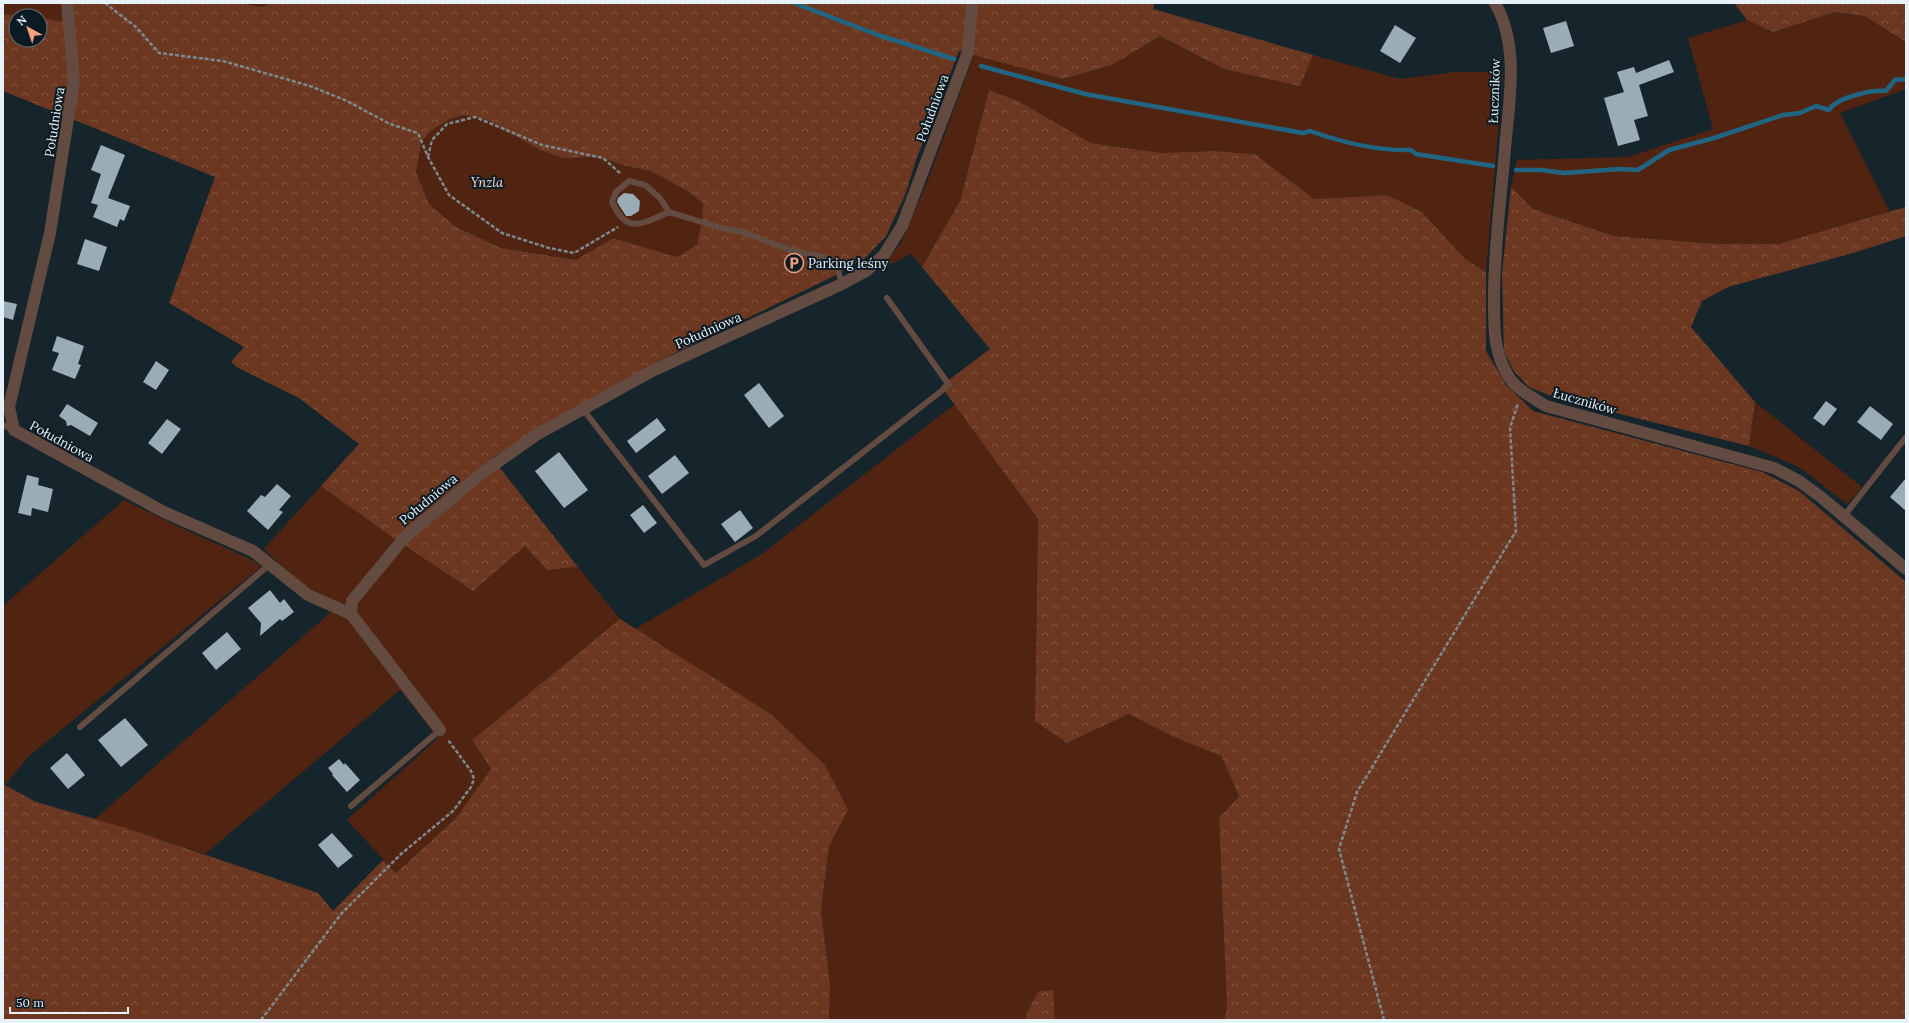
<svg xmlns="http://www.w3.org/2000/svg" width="1909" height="1023" font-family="Lora,serif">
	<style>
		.green { fill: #512411 }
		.forest { fill: url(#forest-crowns); fill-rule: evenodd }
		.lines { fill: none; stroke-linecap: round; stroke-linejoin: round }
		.stream { stroke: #206584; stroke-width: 4.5 }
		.building { fill: #9aacb6 }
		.path { stroke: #7d898f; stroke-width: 2.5; stroke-dasharray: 4 2; stroke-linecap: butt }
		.lane { stroke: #644b41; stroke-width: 6 }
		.street { stroke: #644b41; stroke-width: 12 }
		.labels { text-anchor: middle; stroke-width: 4; stroke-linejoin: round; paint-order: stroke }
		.street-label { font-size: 13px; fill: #e8f1f7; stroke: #0c1b23 }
		.park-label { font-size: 13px; font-style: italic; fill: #fed9cb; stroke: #0c1b23 }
		.poi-label { font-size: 13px; fill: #e8f1f7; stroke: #0c1b23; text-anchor: start }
	</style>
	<defs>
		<pattern id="forest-crowns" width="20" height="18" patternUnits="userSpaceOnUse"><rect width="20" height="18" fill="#6c3720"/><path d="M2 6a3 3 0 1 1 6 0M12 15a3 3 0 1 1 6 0" fill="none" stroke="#815441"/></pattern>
	</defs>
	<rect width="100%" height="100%" fill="#16252c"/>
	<path class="green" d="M3 3H62L64 23 30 14 12 17 3 14Z
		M240 3H272L261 7Z
		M1835 12 1864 16 1906 42V89L1840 113 1890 212 1778 244H1719L1614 236 1533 209 1511 187 1517 160 1628 157 1713 129 1688 38 1747 20 1773 32Z
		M1160 36 1224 69 1300 85 1313 55 1400 79 1455 72H1503L1486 272 1464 258 1422 212 1387 195 1314 199 1255 154 1214 151 1161 153 1091 143 1018 101 989 90 960 201 922 267 911 254 879 270 901 243 928 180 974 55 1063 79 1112 65Z
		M463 115 485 119 540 150 563 158 599 157 622 165 650 171 686 190 703 203 702 220 697 245 677 257 613 238 576 260 501 248 456 227 429 204 416 172 421 144 429 132 450 119Z
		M1755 402 1862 487 1847 504 1799 467 1749 446Z
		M955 404 1038 519 1035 721 1067 743 1129 714 1174 737 1221 756 1239 796 1219 818 1227 1010 1224 1020H1055L1052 990 1026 1015V1020H829L830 984 821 911 829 846 847 810 825 765 771 714 635 629 762 554Z
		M321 486 392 537 525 546 547 570 578 567 620 619 472 740 491 769 456 818 396 873 347 820 438 738 400 690 205 854 95 819 330 613 264 549Z
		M124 500 179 527 248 558 262 566 29 756 5 785 3 784V606Z"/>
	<path class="forest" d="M62 3H240L261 7 272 3H1155L1153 9 1313 55 1300 86 1224 69 1160 36 1112 65 1063 79 959 51 917 157 905 195 886 236 865 258 832 277 659 361 555 418 492 458 578 567 547 570 525 546 473 591 392 537 321 486 359 444 299 398 238 368 231 362 244 347 169 303 215 177 3 91V14L16 16V40H40V17L63 22ZM463 115 485 119 540 150 563 158 599 157 622 165 650 171 686 190 703 203 702 220 697 245 677 257 613 238 576 260 501 248 456 227 429 204 416 172 421 144 429 132 450 119Z
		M1734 3H1906V42L1864 16 1835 12 1773 32 1747 20Z
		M989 90 1018 101 1091 143 1161 153 1214 151 1255 154 1314 199 1387 195 1422 212 1464 258 1486 272V351L1506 385 1533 411 1762 472 1799 491 1906 582V1020H1224L1227 1010 1219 818 1239 796 1221 756 1174 737 1129 714 1067 743 1035 721 1038 519 941 386 990 349 922 267 960 201Z
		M1511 187 1533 209 1614 236 1719 244H1778L1906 207V236L1853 253 1728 287 1702 301 1691 327 1755 402 1749 446 1556 398 1529 387 1513 370 1504 351 1502 274Z
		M620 619 771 714 825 765 848 810 829 846 821 911 830 984 829 1020H3V784L36 802 126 828 318 893 333 911 383 860 396 873 456 818 491 769 472 740Z
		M1053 990 1055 1020H1026V1015L1038 992Z"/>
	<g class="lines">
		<path class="stream" d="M794 3 878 35 954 59
			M981 66 1085 94 1303 133 1310 131C1341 142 1378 151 1411 150L1416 154 1493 166
			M1516 170H1542L1564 173 1620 169 1638 170 1669 150 1714 138 1783 115 1800 113 1816 106 1829 110C1837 97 1871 90 1886 91L1895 80 1906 79"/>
	</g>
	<path class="building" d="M1566 21 1574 46 1551 53 1543 28Z
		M1395 25 1416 38 1400 63 1380 51Z
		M1669 60 1674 72 1639 85 1648 116 1634 120 1640 140 1618 146 1604 98 1624 92 1617 72 1634 67 1636 73Z
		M101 145 125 155 108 198 130 206 124 221 120 219 117 227 93 217 98 205 91 203 101 174 91 170Z
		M624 193 633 194 640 201 639 211 631 216H626L617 202 618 198Z
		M85 239 107 247 99 271 77 264Z
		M3 301 17 304 13 320 3 317Z
		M57 336 84 346 78 364 81 365 75 379 52 370 59 353 52 351Z
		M156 361 169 370 156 390 143 382Z
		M759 383 784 416 769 428 744 395Z
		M1826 401 1837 409 1824 426 1813 418Z
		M67 404 98 423 90 436 71 425 67 426 66 421 59 416Z
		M1870 406 1893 424 1881 440 1857 422Z
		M657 418 666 430 636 453 627 441Z
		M167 419 181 429 162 454 148 443Z
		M559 452 588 490 564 508 535 471Z
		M675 455 689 473 662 494 648 476Z
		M27 475 39 478 38 485 53 489 48 512 32 508 31 516 18 513Z
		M1906 478V511L1890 497Z
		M277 484 291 496 279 510 283 512 268 530 247 511 261 495 265 497Z
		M643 505 657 523 644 533 630 515Z
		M740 510 753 528 735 542 721 524Z
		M270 590 280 603 284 599 294 612 282 621 280 619 260 636 261 623 248 608Z
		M227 632 241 649 216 670 202 653Z
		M125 718 148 745 121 767 98 740Z
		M67 753 85 775 68 789 50 768Z
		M339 759 344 765 345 763 360 780 347 792 332 775 333 774 328 768Z
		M332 833 353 856 338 868 318 845Z"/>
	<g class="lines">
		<path class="path" d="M105 3 136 27 159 53 223 61 310 86 347 101 390 124 418 133 428 157 449 195 502 233 549 248 574 253 618 227
			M428 157 432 140 447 124 475 117 542 145 603 158 621 174
			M261 1020 341 914 401 854 453 811 471 787 474 779 471 771 448 740
			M1384 1020 1339 849 1357 792 1516 531 1510 428 1518 403"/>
		<path class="lane" d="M669 212C641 224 627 235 612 202L616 192 629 181 645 185 660 198 669 212 721 228 743 232 790 250 827 258 837 267 842 284
			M582 408 704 565 756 536 949 385 887 298
			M3 425 14 430
			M1844 516 1906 437
			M80 727 270 564
			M351 806 440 730"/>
		<path class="street" d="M67 3 74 81 50 233 9 407 14 430 164 512 253 551 308 595 351 614
			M1495 3C1520 47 1509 101 1505 149 1501 198 1494 248 1494 297 1494 324 1493 350 1507 374 1515 389 1532 397 1546 406L1774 468 1799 481 1821 497 1906 569
			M440 730 351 614 352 601 405 537 481 474 536 435 652 371 842 284 866 271 884 255 902 226 968 52 972 3"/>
	</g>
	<defs>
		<symbol id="parking-ring" viewBox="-11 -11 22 22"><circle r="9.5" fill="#0c1b23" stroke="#f2a07f" stroke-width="1.5"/><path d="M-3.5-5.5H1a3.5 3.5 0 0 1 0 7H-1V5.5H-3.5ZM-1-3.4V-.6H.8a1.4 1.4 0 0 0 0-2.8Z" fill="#f2a07f"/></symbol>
	</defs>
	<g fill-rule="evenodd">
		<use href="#parking-ring" x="783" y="252" width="22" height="22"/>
	</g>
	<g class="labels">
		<g class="street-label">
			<text transform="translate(1494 91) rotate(-88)" y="5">Łuczników</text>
			<text transform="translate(932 108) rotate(-70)" y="5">Południowa</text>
			<text transform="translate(54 122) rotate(-81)" y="5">Południowa</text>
			<text transform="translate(708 330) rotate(-24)" y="5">Południowa</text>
			<text transform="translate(1585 401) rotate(16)" y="5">Łuczników</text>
			<text transform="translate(62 441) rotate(29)" y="5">Południowa</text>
			<text transform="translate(428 499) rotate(-40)" y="5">Południowa</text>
		</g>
		<g class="park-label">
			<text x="487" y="187">Ynzla</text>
		</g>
		<g class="poi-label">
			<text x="808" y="268">Parking leśny</text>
		</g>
	</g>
	<rect width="1909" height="1023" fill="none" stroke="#e8f1f7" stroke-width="8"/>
	<g transform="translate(28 28) rotate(320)"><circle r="19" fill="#0c1b23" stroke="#647178"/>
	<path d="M0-3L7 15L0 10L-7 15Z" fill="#f2a07f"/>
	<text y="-6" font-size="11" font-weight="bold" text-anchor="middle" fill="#e8f1f7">N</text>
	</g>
	<path d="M10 1007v6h118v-6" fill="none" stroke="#e8f1f7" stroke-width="2"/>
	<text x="16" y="1007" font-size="12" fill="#e8f1f7" stroke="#0c1b23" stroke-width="3" paint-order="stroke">50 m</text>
</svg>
